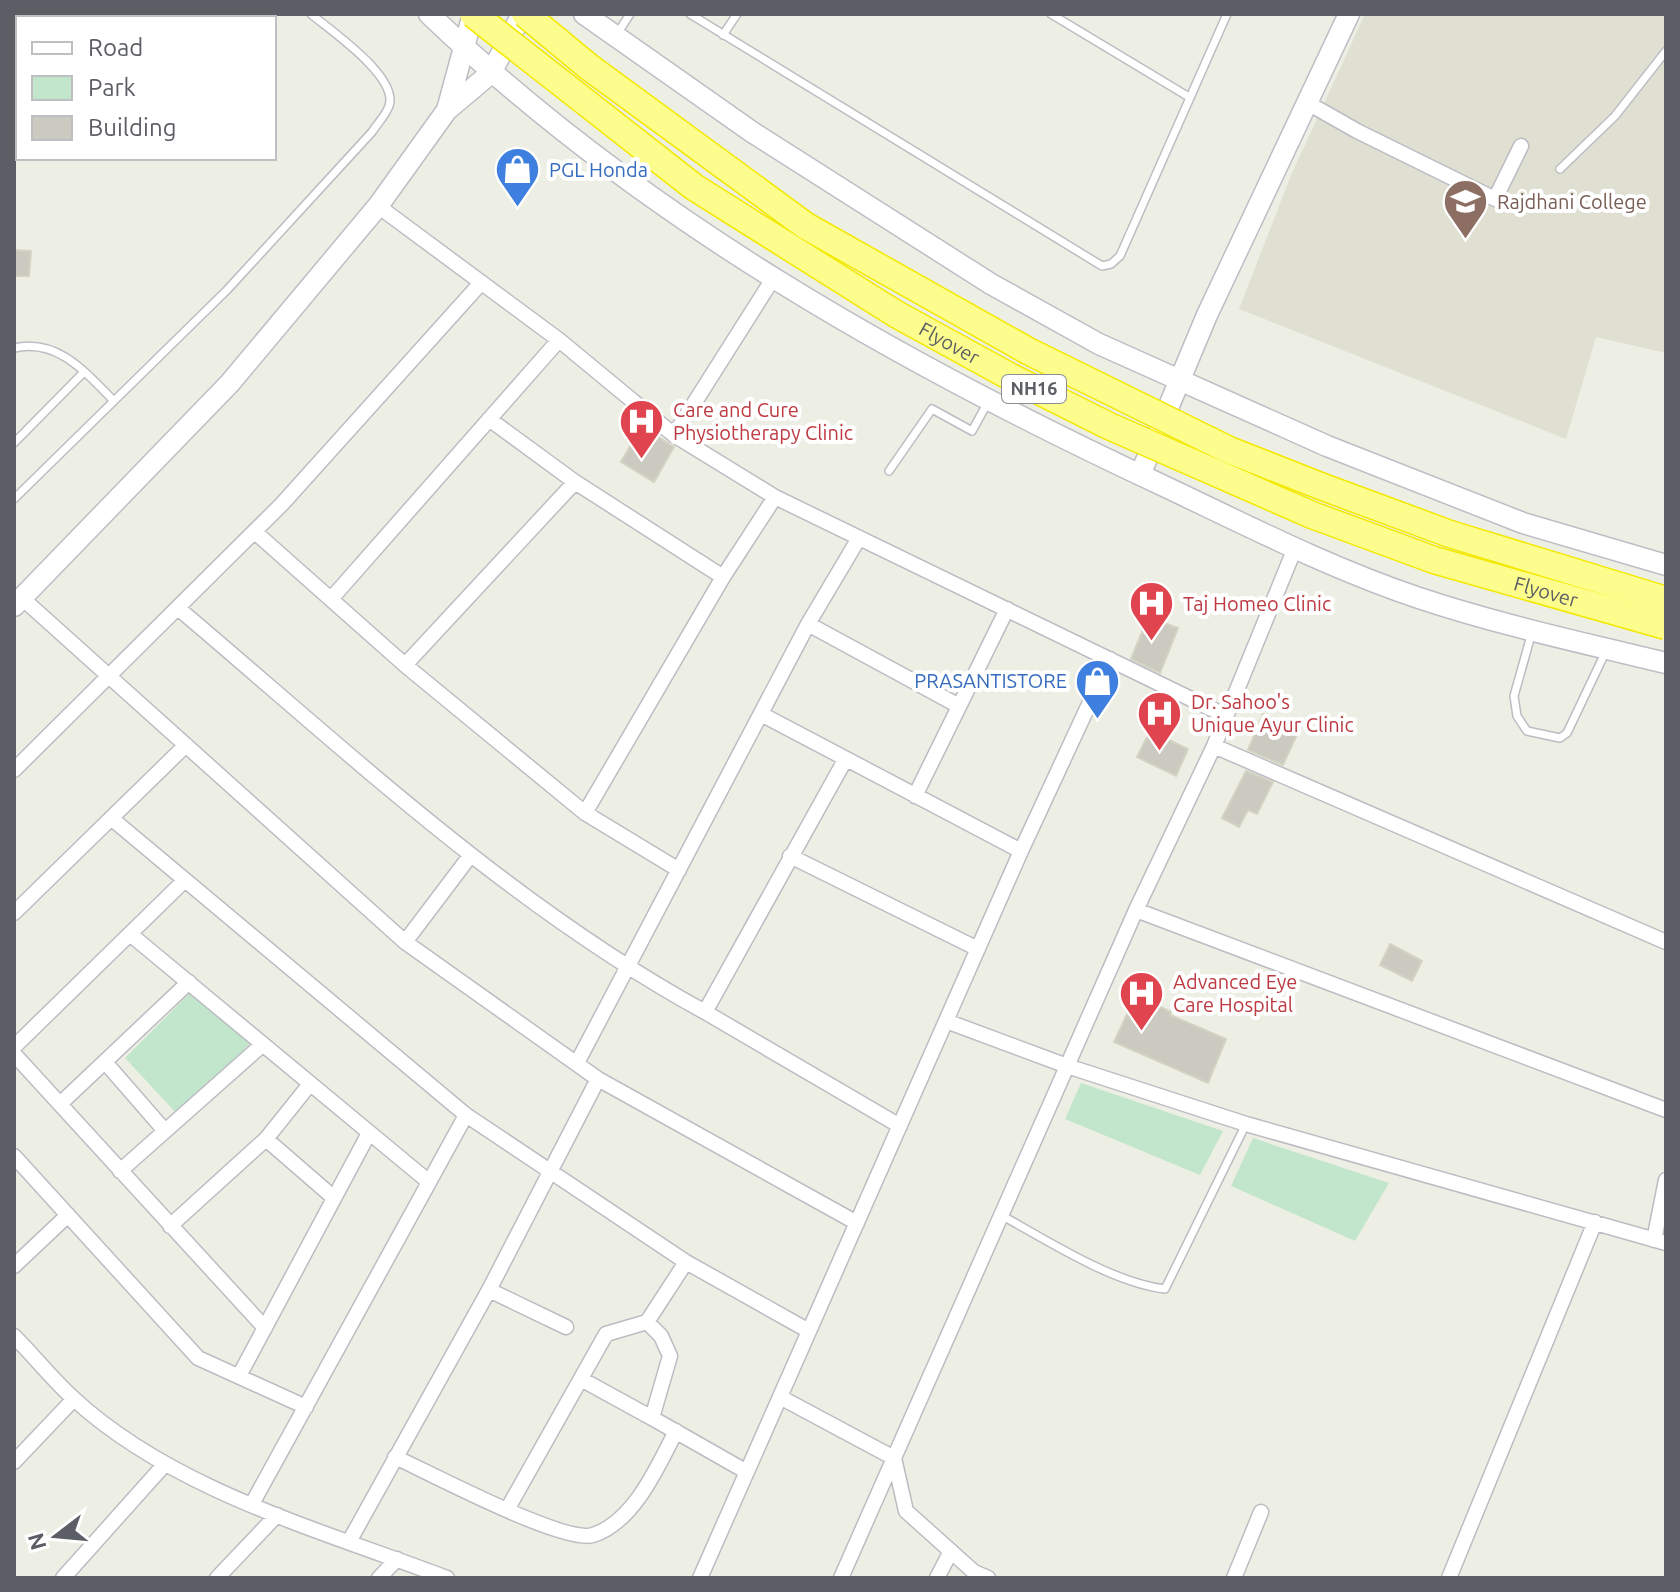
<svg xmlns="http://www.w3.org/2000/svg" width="1680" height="1592" font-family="Ubuntu,sans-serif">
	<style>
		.education { fill: #dfdfd2 }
		.green { fill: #c1e6cb }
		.building { fill: #cacac0; stroke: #d4d3c3; stroke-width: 2 }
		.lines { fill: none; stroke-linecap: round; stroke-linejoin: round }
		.lane-casing { stroke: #bcbcc3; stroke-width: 10 }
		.street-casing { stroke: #bcbcc3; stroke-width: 17 }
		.secondary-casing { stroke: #bdbec5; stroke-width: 23 }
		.lane { stroke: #fff; stroke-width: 7 }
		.street { stroke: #fff; stroke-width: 14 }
		.secondary { stroke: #fff; stroke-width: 20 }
		.highway-bridge-casing { stroke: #f3e800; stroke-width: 29; stroke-linecap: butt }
		.highway-bridge { stroke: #fcfd8d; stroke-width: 26 }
		.labels { text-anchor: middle; stroke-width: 8; stroke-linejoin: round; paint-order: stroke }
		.shield { fill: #fff; stroke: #8d8e93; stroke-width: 2 }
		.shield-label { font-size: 18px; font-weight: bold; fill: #5c5e65 }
		.shop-label { font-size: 20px; fill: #366cbe; stroke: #fff; text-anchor: start }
		.education-label { font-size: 20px; fill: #785e54; stroke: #fff; text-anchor: start }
		.street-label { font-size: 20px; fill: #5c5e65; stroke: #fff }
		.health-label { font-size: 20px; fill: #be3a42; stroke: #fff; text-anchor: start }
	</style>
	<rect width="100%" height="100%" fill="#eeefe4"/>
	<path class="education" d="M1365 14H1666V353L1596 337 1566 439 1239 309 1292 173Z"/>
	<path class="green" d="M191 992 250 1044 177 1114 125 1058Z
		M1081 1083 1223 1131 1200 1175 1065 1119Z
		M1253 1138 1389 1183 1355 1241 1231 1186Z"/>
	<path class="building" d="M14 250 31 251 29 276H14Z
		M642 426 674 447 654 482 621 462Z
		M1148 617 1178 628 1160 673 1131 659Z
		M1263 714 1299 730 1283 765 1248 750Z
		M1150 731 1188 749 1176 776 1137 757Z
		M1246 771 1273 782 1257 814 1248 810 1239 827 1222 818Z
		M1390 944 1422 961 1412 981 1380 965Z
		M1136 995 1171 1012 1170 1015 1226 1039 1208 1083 1114 1042Z"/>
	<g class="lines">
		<defs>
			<path id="lane" d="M690 14 1102 266 1111 264 1120 256 1227 14
				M1051 14 1189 97
				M90 18 94 14
				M617 34 630 14
				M723 35 737 14
				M14 96 18 92
				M1560 169 1615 116 1666 51
				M14 348C58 338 86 373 114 401
				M14 443 84 372
				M889 471 932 409 972 431 988 402
				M14 499 227 290 372 132C377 124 386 115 389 106 399 77 331 31 311 14
				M1532 632 1514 696 1517 716 1527 731 1560 738 1567 733 1606 651
				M1001 1215C1048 1241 1113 1283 1165 1289L1246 1124"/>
			<path id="street" d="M1306 102 1357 131 1495 199 1521 146
				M378 206 559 340 674 435 775 497 1226 716
				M489 419 575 482
				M674 435 774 277
				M255 532 405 665 575 482 723 577
				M22 598 405 942 598 1079 857 1223
				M331 599 559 340
				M179 609C347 751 511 906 705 1012
				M808 624 959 706
				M405 665 585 813 679 870
				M761 714 1021 851
				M1214 746 1666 942
				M845 760 705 1012 900 1126
				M14 770 282 504 480 284
				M915 796 1007 609
				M585 813 723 577 775 497
				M111 818 466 1115 686 1262 809 1331
				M790 856 978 949
				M1136 910 1666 1110
				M14 913 186 745
				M130 934 429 1182
				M405 942 470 856
				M946 1021 1067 1066 1246 1124 1666 1243
				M14 1047 184 881
				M14 1054 265 1328
				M578 1061 808 624 859 538
				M105 1062 165 1131
				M60 1104 189 982
				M266 1139 334 1198
				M14 1156 198 1358 306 1407
				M120 1171 262 1045
				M170 1226 266 1139 310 1084
				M1654 1240 1666 1180
				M14 1266 68 1215
				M489 1290 566 1327
				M647 1322 661 1336 670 1356 652 1418 747 1472
				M14 1336C34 1356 52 1379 73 1398 172 1490 323 1531 447 1578
				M239 1376 369 1133
				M581 1379 652 1418
				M780 1397 894 1458 906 1511 974 1572 988 1578
				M395 1457C430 1473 564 1544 593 1535 634 1522 658 1466 676 1431
				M14 1462 74 1399
				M252 1504 466 1115
				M508 1508 606 1334 647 1322 686 1262
				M350 1540 489 1290 598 1079
				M63 1578 165 1464
				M217 1578 277 1515
				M379 1578 397 1559
				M700 1578 1021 851 1110 659
				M841 1578 1136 910 1214 746 1295 548
				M937 1578 951 1551
				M1234 1578 1261 1512
				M1449 1578 1595 1222"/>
			<path id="secondary" d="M429 14C640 217 902 364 1166 487 1248 526 1332 569 1419 598 1500 625 1584 643 1666 663
				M584 14 752 132 991 284 1099 344 1327 446 1523 523 1666 565
				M447 110 473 14
				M1140 475 1207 315 1349 14
				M14 606 230 383 378 206 447 110 491 73 522 14"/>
		</defs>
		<use href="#lane" class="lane-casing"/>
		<use href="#street" class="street-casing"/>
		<use href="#secondary" class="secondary-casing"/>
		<use href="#lane" class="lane"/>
		<use href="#street" class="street"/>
		<use href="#secondary" class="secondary"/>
		<defs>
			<g id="highway-bridge">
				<path id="s1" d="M473 14 694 187 896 314 1009 376 1109 426 1312 515 1434 560 1666 626"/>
				<path d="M525 14 589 67 806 226 1028 351 1229 450 1323 487 1450 534 1666 600"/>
			</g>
		</defs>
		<use href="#highway-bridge" class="highway-bridge-casing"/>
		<use href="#highway-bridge" class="highway-bridge"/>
	</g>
	<defs>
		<symbol id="shop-pin" viewBox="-11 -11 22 30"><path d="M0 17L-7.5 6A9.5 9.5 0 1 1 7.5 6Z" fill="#3f7fe0" stroke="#fff"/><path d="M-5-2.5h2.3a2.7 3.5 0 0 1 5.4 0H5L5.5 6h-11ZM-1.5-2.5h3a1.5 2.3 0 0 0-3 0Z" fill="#fff"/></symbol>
		<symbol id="university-pin" viewBox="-11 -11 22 30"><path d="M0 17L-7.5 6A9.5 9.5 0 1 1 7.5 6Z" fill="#8d6e63" stroke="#fff"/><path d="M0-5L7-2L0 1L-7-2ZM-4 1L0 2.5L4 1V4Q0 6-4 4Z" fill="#fff"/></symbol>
		<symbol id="hospital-pin" viewBox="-11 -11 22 30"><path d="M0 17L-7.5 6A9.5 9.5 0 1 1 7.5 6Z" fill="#e0444e" stroke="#fff"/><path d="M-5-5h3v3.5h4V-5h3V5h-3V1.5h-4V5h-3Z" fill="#fff"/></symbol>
	</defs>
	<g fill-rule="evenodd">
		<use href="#shop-pin" x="492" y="144" width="51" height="69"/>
		<use href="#university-pin" x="1440" y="176" width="51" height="69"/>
		<use href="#hospital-pin" x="616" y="396" width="51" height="69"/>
		<use href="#hospital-pin" x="1126" y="578" width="51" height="69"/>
		<use href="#shop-pin" x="1072" y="656" width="51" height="69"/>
		<use href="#hospital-pin" x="1134" y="688" width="51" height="69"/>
		<use href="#hospital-pin" x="1116" y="968" width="51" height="69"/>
	</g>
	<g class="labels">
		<rect class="shield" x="1002" y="375" width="64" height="28" rx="6"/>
		<g class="shield-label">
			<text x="1034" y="395">NH16</text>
		</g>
		<g class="shop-label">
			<text x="549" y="177">PGL Honda</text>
			<text x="1067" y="688" text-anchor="end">PRASANTISTORE</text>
		</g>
		<g class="education-label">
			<text x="1497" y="209">Rajdhani College</text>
		</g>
		<g class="street-label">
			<text dy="7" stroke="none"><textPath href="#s1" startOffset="580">Flyover</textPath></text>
			<text dy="7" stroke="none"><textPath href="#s1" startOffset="1228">Flyover</textPath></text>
		</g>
		<g class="health-label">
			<text x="673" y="417">Care and Cure<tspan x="673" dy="23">Physiotherapy Clinic</tspan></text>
			<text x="1183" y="611">Taj Homeo Clinic</text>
			<text x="1191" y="709">Dr. Sahoo's<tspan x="1191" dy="23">Unique Ayur Clinic</tspan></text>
			<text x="1173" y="989">Advanced Eye<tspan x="1173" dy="23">Care Hospital</tspan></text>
		</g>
	</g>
	<rect width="1680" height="1592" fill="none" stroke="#5c5e65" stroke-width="32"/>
	<rect x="16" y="16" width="260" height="144" fill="#ffffff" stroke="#bebfc1" stroke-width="2"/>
	<rect x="32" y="42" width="40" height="12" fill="#ffffff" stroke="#bebfc1" stroke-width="2"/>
	<text x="88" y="56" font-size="24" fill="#5c5e65">Road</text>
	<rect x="32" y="76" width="40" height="24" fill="#c1e6cb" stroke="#bebfc1" stroke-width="2"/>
	<text x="88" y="96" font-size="24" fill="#5c5e65">Park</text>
	<rect x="32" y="116" width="40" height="24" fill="#cacac0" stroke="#bebfc1" stroke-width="2"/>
	<text x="88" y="136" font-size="24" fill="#5c5e65">Building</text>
	<g transform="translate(56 1536) rotate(254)" stroke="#ffffff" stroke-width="6" paint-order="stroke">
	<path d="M0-6L14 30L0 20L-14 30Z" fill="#5c5e65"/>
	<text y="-12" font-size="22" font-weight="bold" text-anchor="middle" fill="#5c5e65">N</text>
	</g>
</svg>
